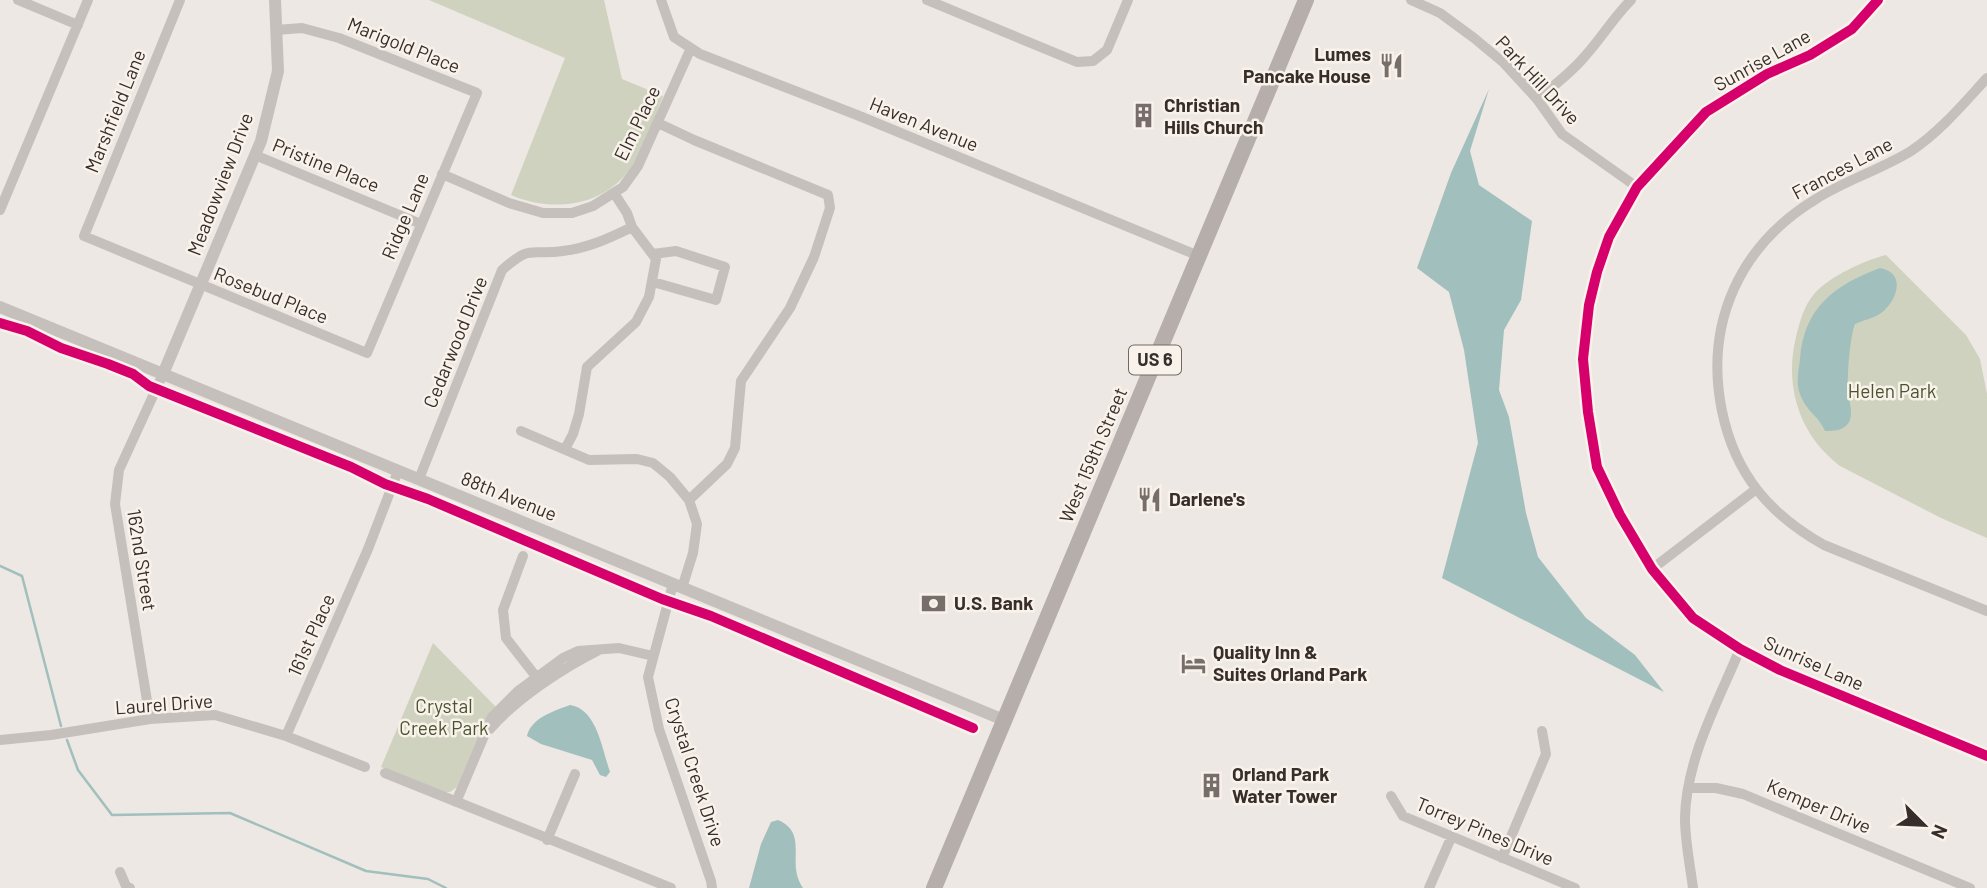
<svg xmlns="http://www.w3.org/2000/svg" width="1987" height="888" font-family="Barlow,sans-serif">
	<style>
		.green { fill: #cfd2be }
		.water { fill: #a1bfbc }
		.lines { fill: none; stroke-linecap: round; stroke-linejoin: round }
		.stream { stroke: #a1bfbc; stroke-width: 2.5 }
		.minor { stroke: #c6c0bc; stroke-width: 10 }
		.tertiary { stroke: #c6c0bc; stroke-width: 12 }
		.primary { stroke: #b5aeab; stroke-width: 16 }
		.cycleway-casing { stroke: #f9f2eb; stroke-width: 15 }
		.cycleway { stroke: #d6006c; stroke-width: 10 }
		.labels { text-anchor: middle; stroke-width: 5; stroke-linejoin: round; paint-order: stroke }
		.shield { fill: #f9f2eb; stroke: #716864; stroke-width: 2 }
		.shield-label { font-size: 18px; font-weight: bold; fill: #372d2a }
		.street-label { font-size: 19px; fill: #372d2a; stroke: #f9f2eb }
		.poi-label { font-size: 19px; font-weight: bold; fill: #372d2a; stroke: #f9f2eb; text-anchor: start }
		.park-label { font-size: 19px; fill: #49542f; stroke: #f9f2eb }
	</style>
	<rect width="100%" height="100%" fill="#ede8e3"/>
	<path class="green" d="M429 0H604L622 79 663 96C654 119 646 145 632 166 605 207 553 213 511 195L565 58Z
		M1886 255 1966 335 1980 359 1987 394V538L1941 518 1840 466C1799 435 1784 386 1796 337 1800 321 1804 305 1815 293 1829 277 1865 260 1886 255Z
		M433 643 496 707 481 731 457 787 450 792H443L381 767Z"/>
	<path class="water" d="M1489 89 1470 151 1479 185 1532 221 1521 300 1504 330 1499 390 1509 417 1526 513 1538 557 1586 618 1635 655 1664 692 1442 578 1478 443 1464 350 1449 292 1417 268 1451 173Z
		M1880 268C1907 273 1897 301 1881 313 1873 319 1863 320 1855 324 1850 336 1847 375 1848 390 1848 399 1854 413 1849 422 1844 431 1833 431 1825 431 1818 414 1806 413 1799 391 1796 379 1799 370 1800 359 1804 307 1835 285 1880 268Z
		M570 705C597 709 602 749 610 772L606 777 600 775 592 760 541 744 527 736C531 718 554 711 570 705Z
		M778 820C810 834 785 863 803 888H749L761 844 771 822Z"/>
	<g class="lines">
		<path class="stream" d="M0 566 22 576 61 726
			M67 740 78 770 112 815 230 813 366 871 428 879 446 888"/>
		<path class="minor" d="M18 0 78 25
			M180 0 84 236 367 353 477 93 339 38 302 28 276 30
			M661 0 674 37 700 54 857 115 1199 256
			M927 0 1077 62 1093 61 1107 50 1128 0
			M1411 0 1440 13 1474 38 1504 63 1537 99 1562 134 1637 187
			M1878 0 1852 29 1810 55 1767 74 1706 112 1637 187 1609 237 1597 272 1589 305 1583 359 1588 412 1597 467 1620 515 1652 569 1693 618 1740 649 1780 670 1987 756
			M1987 78C1964 103 1940 132 1911 151 1880 170 1846 180 1816 199 1740 245 1704 323 1722 411 1735 474 1769 514 1824 545L1987 611
			M1537 99C1554 86 1572 72 1586 55 1602 37 1614 17 1631 0
			M658 123 694 140 828 195 830 208 814 257 790 308 741 381 735 448 727 464 689 500
			M255 155 421 224
			M442 174 509 203 543 213H572L593 206 623 187 638 166 691 48
			M0 210 88 0
			M653 282 716 300 725 267 676 251 653 254
			M521 431 589 460 637 459 653 463 670 477 689 500 697 524 693 553 682 588
			M565 449 573 434 579 414 587 367 636 322 649 297 656 259 632 227 627 213 614 193
			M419 479 502 270C533 243 529 256 563 251 588 248 610 238 632 227
			M523 556 503 610 506 638 541 683
			M1652 569 1755 490
			M673 584 648 677 659 729 711 881 712 888
			M150 719 115 504 119 470 163 374
			M490 729C517 698 563 668 599 650
			M286 736 368 549 398 471
			M0 740 51 735 150 719 215 715 286 736 365 767
			M385 773 671 888
			M1689 788H1716L1743 794 1970 888
			M1391 796 1403 816 1575 888
			M456 802 492 717 518 691 563 658 578 651 619 648 653 656
			M547 840 575 774
			M1502 858 1546 754 1542 731
			M120 872 126 886 130 888
			M1429 888 1451 838
			M1693 888C1690 865 1685 841 1685 818 1686 759 1718 702 1740 649"/>
		<path class="tertiary" d="M0 307 1004 720
			M163 374 261 141 278 71 275 0"/>
		<path class="primary" d="M934 888 1306 0"/>
		<defs>
			<path id="cycleway" d="M1878 0 1852 29 1810 55 1767 74 1706 112 1637 187 1609 237 1597 272 1589 305 1583 359 1588 412 1597 467 1620 515 1652 569 1693 618 1740 649 1780 670 1987 756
				M0 323 27 331 61 348 108 364 133 374 149 386 351 467 385 484 428 499 662 599 711 616 973 728"/>
		</defs>
		<use href="#cycleway" class="cycleway-casing"/>
		<use href="#cycleway" class="cycleway"/>
	</g>
	<defs>
		<symbol id="restaurant-bare" viewBox="-9 -9 18 18"><path d="M-5-6h1v4h1v-4h1v4h1v-4h1v5L-1.5 .5V6h-2V.5L-5-1ZM5-6V6H3V1.5H1.5Q1.5-4 5-6Z" fill="#776e6b" stroke="#f9f2eb" stroke-width="2.5" paint-order="stroke"/></symbol>
		<symbol id="building-bare" viewBox="-9 -9 18 18"><path d="M-4-6H4V6H1V3H-1V6H-4ZM-2.5-4.3h1.7v1.8h-1.7ZM.8-4.3h1.7v1.8H.8ZM-2.5-1h1.7V.8h-1.7ZM.8-1h1.7V.8H.8Z" fill="#776e6b" stroke="#f9f2eb" stroke-width="2.5" paint-order="stroke"/></symbol>
		<symbol id="bank-bare" viewBox="-9 -9 18 18"><path d="M-6-4H6V4H-6ZM0-2.3a2.3 2.3 0 1 0 0 4.6a2.3 2.3 0 1 0 0-4.6Z" fill="#776e6b" stroke="#f9f2eb" stroke-width="2.5" paint-order="stroke"/></symbol>
		<symbol id="hotel-bare" viewBox="-9 -9 18 18"><path d="M-6-4.5h1.5V1H6V5H4.5V3h-9V5H-6ZM-4 0a1.8 1.8 0 1 1 3.6 0ZM.5 0V-2.5h3Q6-2.5 6 0Z" fill="#776e6b" stroke="#f9f2eb" stroke-width="2.5" paint-order="stroke"/></symbol>
	</defs>
	<g fill-rule="evenodd">
		<use href="#restaurant-bare" x="1374" y="48" width="35" height="35"/>
		<use href="#building-bare" x="1126" y="98" width="35" height="35"/>
		<use href="#restaurant-bare" x="1132" y="482" width="35" height="35"/>
		<use href="#bank-bare" x="916" y="586" width="35" height="35"/>
		<use href="#hotel-bare" x="1176" y="646" width="35" height="35"/>
		<use href="#building-bare" x="1194" y="768" width="35" height="35"/>
	</g>
	<g class="labels">
		<rect class="shield" x="1129" y="345.5" width="52" height="29" rx="5"/>
		<g class="shield-label">
			<text x="1155" y="366">US 6</text>
		</g>
		<g class="street-label">
			<text transform="translate(404 45) rotate(22)" y="7">Marigold Place</text>
			<text transform="translate(1762 60) rotate(-29)" y="7">Sunrise Lane</text>
			<text transform="translate(1538 80) rotate(47)" y="7">Park Hill Drive</text>
			<text transform="translate(115 111) rotate(-68)" y="7">Marshfield Lane</text>
			<text transform="translate(637 123) rotate(-64)" y="7">Elm Place</text>
			<text transform="translate(924 124) rotate(22)" y="7">Haven Avenue</text>
			<text transform="translate(326 165) rotate(22)" y="7">Pristine Place</text>
			<text transform="translate(1842 168) rotate(-28)" y="7">Frances Lane</text>
			<text transform="translate(220 184) rotate(-69)" y="7">Meadowview Drive</text>
			<text transform="translate(405 216) rotate(-67)" y="7">Ridge Lane</text>
			<text transform="translate(271 295) rotate(22)" y="7">Rosebud Place</text>
			<text transform="translate(455 342) rotate(-68)" y="7">Cedarwood Drive</text>
			<text transform="translate(1093 455) rotate(-67)" y="7">West 159th Street</text>
			<text transform="translate(509 496) rotate(22)" y="7">88th Avenue</text>
			<text transform="translate(142 560) rotate(81)" y="7">162nd Street</text>
			<text transform="translate(311 635) rotate(-66)" y="7">161st Place</text>
			<text transform="translate(1814 663) rotate(24)" y="7">Sunrise Lane</text>
			<text transform="translate(164 704) rotate(-4)" y="7">Laurel Drive</text>
			<text transform="translate(695 772) rotate(72)" y="7">Crystal Creek Drive</text>
			<text transform="translate(1819 806) rotate(23)" y="7">Kemper Drive</text>
			<text transform="translate(1485 831) rotate(23)" y="7">Torrey Pines Drive</text>
		</g>
		<g class="poi-label">
			<text x="1371" y="61" text-anchor="end">Lumes<tspan x="1371" dy="22">Pancake House</tspan></text>
			<text x="1164" y="112">Christian<tspan x="1164" dy="22">Hills Church</tspan></text>
			<text x="1169" y="506">Darlene's</text>
			<text x="954" y="610">U.S. Bank</text>
			<text x="1213" y="659">Quality Inn &amp;<tspan x="1213" dy="22">Suites Orland Park</tspan></text>
			<text x="1232" y="781">Orland Park<tspan x="1232" dy="22">Water Tower</tspan></text>
		</g>
		<g class="park-label">
			<text x="1892" y="398">Helen Park</text>
			<text x="444" y="713">Crystal<tspan x="444" dy="22">Creek Park</tspan></text>
		</g>
	</g>
	<g transform="translate(1924 825) rotate(114)" stroke="#f9f2eb" stroke-width="5" paint-order="stroke">
	<path d="M0-5L12 26L0 18L-12 26Z" fill="#372d2a"/>
	<text y="-10" font-size="19" font-weight="bold" text-anchor="middle" fill="#372d2a">N</text>
	</g>
</svg>
